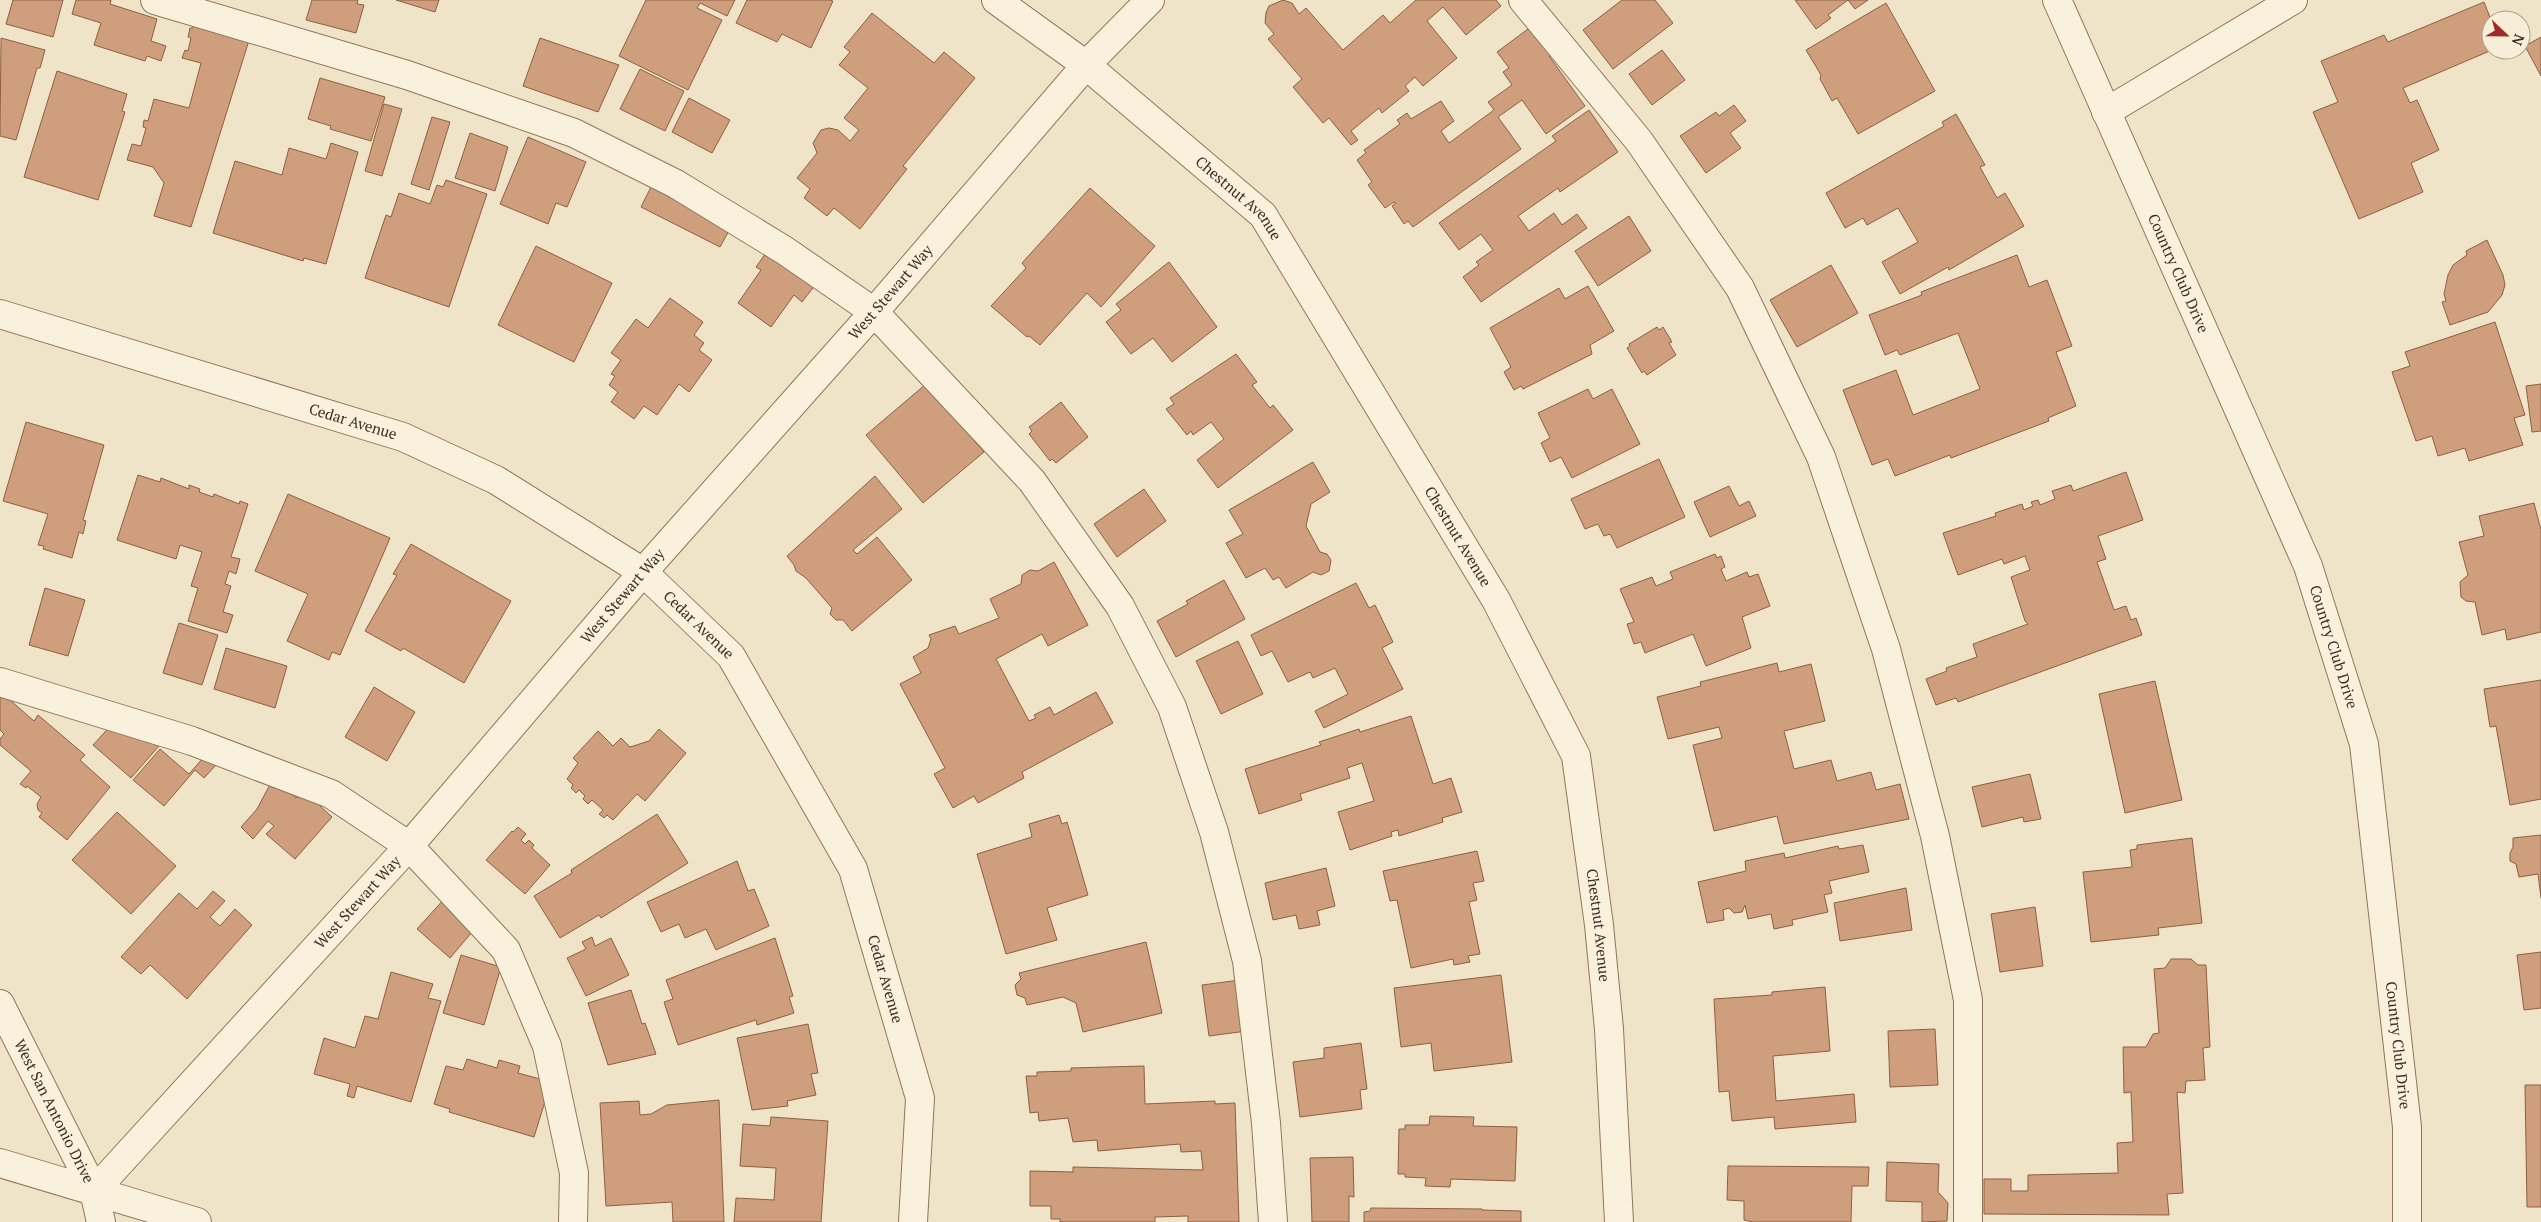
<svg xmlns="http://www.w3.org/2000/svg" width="2541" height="1222" font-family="'PT Serif',serif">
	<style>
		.building { fill: #cf9f7d; stroke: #8d5f41 }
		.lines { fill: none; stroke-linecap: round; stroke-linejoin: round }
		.minor-casing { stroke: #8d765c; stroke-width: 30 }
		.minor { stroke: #faf1dc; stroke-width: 28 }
		.labels { text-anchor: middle; stroke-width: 4; stroke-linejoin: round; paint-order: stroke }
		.street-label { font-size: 15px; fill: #3d2e20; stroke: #f7eed8 }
	</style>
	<rect width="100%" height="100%" fill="#f0e4c8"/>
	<path class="building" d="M13 0H63L53 37 6 24Z
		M76 0H111L110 4 157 19 151 41 166 46 161 61 147 56 145 61 94 45 101 23 72 14Z
		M312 0H358L357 4 364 5 356 33 306 20Z
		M396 0H439L435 12Z
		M646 0H735L727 16 700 3 697 8 722 20 688 90 619 56Z
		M747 0H830L833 1 811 48 782 34 777 42 736 23Z
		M1283 0 1292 3 1299 14 1306 8 1343 50 1383 15 1390 23 1416 0H1496L1501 6 1466 35 1443 7 1427 21 1457 58 1423 86 1415 77 1405 86 1409 91 1382 113 1379 108 1351 131 1358 140 1351 145 1329 118 1323 123 1293 87 1302 79 1268 39 1274 34 1265 23 1266 13 1269 6Z
		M1622 0H1655L1673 23 1613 69 1583 30Z
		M1795 0H1868L1855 9 1848 0 1828 15 1831 18 1816 29Z
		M2484 2 2491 20 2492 50 2403 88 2410 103 2417 100 2439 150 2411 163 2423 192 2359 219 2313 112 2338 102 2321 61 2384 35 2388 42Z
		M1886 3 1935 91 1858 134 1837 98 1832 101 1820 79 1821 75 1806 50Z
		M872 13 934 63 944 52 975 78 903 166 907 169 860 229 834 208 827 216 804 198 810 189 797 178 817 153 813 143 821 130 829 128 838 130 850 141 859 130 844 118 868 88 839 65 850 52 844 47Z
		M195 22 250 37 191 227 154 216 164 183 153 167 127 160 132 144 141 146 146 128 143 127 144 120 148 121 154 99 189 108 201 63 182 58 185 50 188 51 191 38 188 37 190 28H193Z
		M1532 26 1552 54 1549 56 1585 106 1546 134 1522 100 1498 117 1521 149 1413 227 1408 221 1404 224 1392 206 1396 203 1394 202 1385 208 1368 185 1372 182 1357 160 1366 153 1364 150 1400 124 1397 120 1407 113 1411 119 1441 101 1454 121 1441 131 1449 143 1494 110 1488 102 1512 85 1503 72 1509 68 1497 52Z
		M2541 37V76L2525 46Z
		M1 38 45 50 40 68H37L16 140 0 136Z
		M540 38 619 65 598 112 523 86Z
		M1662 50 1685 80 1652 105 1629 74Z
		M640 69 684 91 665 131 620 109Z
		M57 71 127 94 122 111 125 112 98 200 24 177Z
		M320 78 385 97 371 141 330 129 331 126 308 119Z
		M689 98 730 120 712 153 672 132Z
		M384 104 402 109 382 176 365 171Z
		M1734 105 1746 121 1730 133 1741 148 1706 173 1680 136 1716 112 1719 116Z
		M1589 110 1618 152 1560 192 1558 188 1518 216 1529 231 1554 213 1562 225 1577 214 1587 228 1481 302 1463 277 1479 265 1476 262 1493 250 1481 234 1459 250 1439 223 1556 141 1552 136Z
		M1956 114 1985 165 1980 167 1997 198 2005 193 2024 226 1949 270 1948 267 1900 294 1882 262 1918 242 1898 208 1867 225 1863 218 1845 228 1826 193 1944 126 1942 122Z
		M432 117 450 122 429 190 411 184Z
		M470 133 508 147 495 191 455 178Z
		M528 137 586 162 567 207 556 203 548 224 500 204Z
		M331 143 358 152 326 264 304 258 303 261 213 233 235 161 282 175 289 148 326 159Z
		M446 180 487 194 449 307 365 278 386 215 391 217 399 193 430 204 437 185 443 187Z
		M654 181 731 227 720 247 641 207Z
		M1090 188 1155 246 1101 307 1087 293 1040 345 1029 336 1027 337 991 306 1026 268 1022 263Z
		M1629 216 1651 251 1598 286 1575 251Z
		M2487 240 2503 275 2505 285 2502 295 2488 312 2450 325 2442 302 2446 301 2444 294 2448 275 2453 265 2467 255 2466 251Z
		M536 246 612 283 574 362 498 325Z
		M768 250 816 284 802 302 794 295 771 327 738 303 761 270 756 267Z
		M2017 255 2029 287 2047 280 2072 346 2056 352 2076 406 2048 418 2049 421 1951 458 1950 455 1895 476 1888 459 1872 465 1843 390 1896 370 1913 415 1980 389 1958 333 1900 355 1897 350 1885 355 1869 315 1922 295 1921 292Z
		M1169 262 1217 327 1172 362 1153 338 1131 354 1106 322 1121 310 1116 304Z
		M1831 265 1858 313 1797 347 1770 300Z
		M1588 286 1614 331 1590 345 1592 354 1523 389 1521 386 1514 390 1504 372 1511 367 1490 328 1559 288 1565 299Z
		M670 298 703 322 694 335 704 343 699 350 712 360 689 392 679 384 657 415 644 406 634 419 611 402 618 392 609 385 615 376 611 374 621 360 611 353 636 319 648 328Z
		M2495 322 2525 415 2514 418 2523 445 2469 461 2465 448 2438 456 2432 436 2416 441 2392 372 2410 366 2405 352Z
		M1657 327 1659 330 1663 327 1672 342 1669 343 1676 355 1647 375 1644 371 1642 373 1627 348 1630 346 1629 344Z
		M1236 354 1257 382 1252 385 1270 408 1273 405 1293 430 1218 488 1197 460 1224 439 1211 422 1193 435 1191 431 1187 435 1166 409 1174 404 1170 398Z
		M926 384 984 452 923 503 866 435Z
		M2541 384V431L2532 432 2526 386Z
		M1588 389 1593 399 1612 389 1640 444 1572 478 1561 457 1550 462 1541 443 1550 438 1538 413Z
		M1061 402 1088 437 1056 463 1052 459 1050 461 1029 434 1032 431 1029 427Z
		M26 422 104 445 83 520 86 521 83 534 79 532 72 558 43 549 44 546 38 545 48 514 3 501Z
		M1659 459 1685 517 1617 548 1610 534 1604 536 1598 524 1585 529 1571 499Z
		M1313 462 1330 492 1311 504 1306 526 1320 552 1327 554 1331 560 1329 571 1321 575 1313 572 1286 588 1279 577 1273 580 1265 568 1246 578 1226 543 1243 534 1229 510Z
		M2126 472 2143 520 2098 536 2106 559 2097 562 2114 610 2126 606 2131 620 2136 618 2142 635 1958 702 1956 698 1936 705 1926 679 1947 671 1946 668 1977 657 1973 644 2028 624 2025 621 2011 577 2030 570 2025 556 2004 564 2002 559 1958 575 1943 533 1996 516 1995 513 2022 504 2024 510 2033 506 2031 502 2038 500 2040 505 2055 499 2052 491 2071 485 2073 491Z
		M138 475 160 482 161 478 189 489V485L200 489 199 492 213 497 214 494 239 504 240 501 248 504 231 557 240 559 236 574 229 571 225 584 231 586 223 612 233 615 227 633 188 621 198 588 191 586 202 552 180 545 176 559 117 540Z
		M875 476 902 509 853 550 857 554 877 537 912 580 852 631 843 620H836L830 614 832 608 806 578 796 571 794 565 787 556Z
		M1729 486 1739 506 1749 501 1756 516 1710 537 1694 502Z
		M1144 489 1166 521 1117 557 1094 524Z
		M288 494 390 538 340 655 332 652 329 660 287 641 308 594 255 571Z
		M2534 503 2541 530V632L2507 640 2505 629 2482 635 2475 602 2466 601 2461 597 2460 582 2468 575 2459 542 2484 536 2479 516Z
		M411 544 511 601 464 683 403 648 401 651 365 631 397 575 393 574Z
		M1715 554 1717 558 1721 556 1725 567 1721 569 1726 581 1747 572 1749 577 1758 574 1770 606 1742 617 1751 648 1706 666 1693 634 1645 653 1641 642 1634 644 1627 624 1634 622 1620 589 1652 577 1656 586 1673 579 1670 572Z
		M1054 562 1088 625 1048 646 1042 634 996 659 1029 721 1036 718 1034 715 1050 707 1054 715 1096 692 1113 723 1022 772 1024 778 978 803 974 796 953 808 934 774 945 768 900 684 921 673 913 657 928 648 931 639 929 635 955 626 959 634 999 618 990 599 1021 584 1022 575 1030 570 1038 571Z
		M1224 580 1245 619 1176 657 1157 621 1188 604 1186 601Z
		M1356 583 1369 608 1375 605 1393 642 1382 648 1403 689 1324 728 1315 711 1348 694 1335 668 1313 678 1310 672 1288 682 1272 651 1261 656 1251 635Z
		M45 588 85 600 68 656 29 645Z
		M179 623 218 635 202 685 163 673Z
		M1238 641 1263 694 1221 714 1196 661Z
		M226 648 287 666 275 708 214 689Z
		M1777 663 1779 672 1811 664 1825 721 1784 731 1794 769 1831 760 1837 781 1871 772 1876 790 1900 784 1909 819 1784 844 1777 816 1714 831 1693 745 1722 738 1719 727 1668 739 1657 697 1701 686 1700 682Z
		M2541 680V799L2510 805 2496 726 2490 727 2484 689Z
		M2155 681 2182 800 2125 813 2099 694Z
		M374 687 415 712 387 761 345 737Z
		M3 694 34 721 38 715 85 755 80 760 110 787 67 840 39 817 42 813 38 810 37 804 41 797 27 786 26 788 20 784 31 771 0 745V739L4 734 0 730V698Z
		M1411 716 1433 784 1451 778 1462 812 1442 818 1443 822 1399 836 1398 830 1391 832 1392 836 1350 850 1338 812 1374 801 1362 763 1347 768 1350 778 1300 794 1302 800 1259 814 1245 769 1321 745 1319 742 1359 729 1360 732Z
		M117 719 135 725 159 746 131 778 93 745Z
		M659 729 686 753 645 801 637 794 613 820 607 815 604 818 599 814 603 810 592 800 588 804 583 799 585 796 579 790 576 793 571 788 573 785 567 779 578 763 573 758 598 731 613 746 621 738 630 747 649 741Z
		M160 749 189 774 210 750 217 764 204 778 195 770 164 806 133 780Z
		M2030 774 2041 819 2024 822 2023 817 1982 827 1972 787Z
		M274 777 296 798 303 790 332 817 295 859 266 834 274 826 268 821 253 839 241 827 257 809Z
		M117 812 176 866 131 914 72 860Z
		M657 814 688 863 601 918 599 915 560 938 534 896 572 873 571 870Z
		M1059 815 1062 824 1067 822 1088 895 1047 908 1057 940 1006 954 977 854 1032 837 1029 824Z
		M518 827 526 834 521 840 525 844 529 840 534 845 532 848 550 865 525 894 486 860 512 831 513 832Z
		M2541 835V898L2538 874 2519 877 2516 864 2510 861V853L2513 847V838Z
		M2192 838 2202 923 2158 928 2159 935 2091 942 2083 872 2132 867 2130 850 2137 849V845Z
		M1863 845 1869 872 1829 881 1832 893 1824 895 1828 912 1792 920 1793 925 1774 929 1771 914 1748 919 1745 905 1742 912 1734 913 1729 908 1723 910 1724 920 1707 923 1698 882 1746 871 1745 861 1784 853 1785 858 1838 846 1839 849Z
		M1477 851 1484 881 1473 883 1477 900 1469 902 1480 954 1468 956 1470 962 1454 965 1453 959 1411 968 1397 900 1390 901 1383 871Z
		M737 861 748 891 754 889 769 926 716 950 706 929 685 938 679 924 661 932 647 902Z
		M1326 868 1335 906 1317 911 1320 925 1299 929 1296 915 1273 920 1265 883Z
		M1906 888 1912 930 1840 941 1834 903Z
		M213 891 225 901 210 917 220 926 235 909 252 925 187 999 150 965 141 974 121 957 179 893 197 909Z
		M446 897 478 925 450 958 417 929Z
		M2035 907 2043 966 2000 972 1991 914Z
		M592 937 595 946 611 938 629 975 586 996 567 958 586 949 582 942Z
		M775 938 793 996 789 997 794 1013 757 1025 756 1020 678 1045 664 1002 673 999 666 980Z
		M1146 942 1162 1013 1083 1032 1076 1003 1063 997 1027 1005 1025 998 1017 995 1015 985 1021 979 1019 973Z
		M2541 952V1008L2524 1010 2517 955Z
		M461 955 501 967 484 1025 443 1013Z
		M2171 959H2191L2198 965H2206L2210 1047 2203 1048 2205 1080 2186 1081 2185 1093 2177 1092 2183 1193 2167 1194 2169 1215 1984 1214V1179H2011V1191H2028V1175L2118 1173 2117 1143 2133 1142 2131 1092 2124 1093 2123 1047H2146L2153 1034 2159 1033 2154 969 2165 968Z
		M391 972 433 984 428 998 441 1001 411 1102 357 1086 354 1098 347 1096 350 1084 314 1074 324 1038 355 1048 365 1016 378 1019Z
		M1501 975 1512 1062 1434 1071 1431 1043 1401 1047 1394 988Z
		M1240 980 1247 1031 1209 1036 1202 985Z
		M1825 987 1830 1051 1773 1056 1776 1101 1854 1094 1856 1122 1775 1129 1774 1117 1732 1121 1729 1091 1719 1092 1714 999 1772 995V992Z
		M631 990 642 1024 645 1023 656 1054 608 1065 588 1003Z
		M808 1024 818 1073 811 1074 816 1095 787 1101 788 1106 752 1110 737 1038Z
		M1935 1029 1938 1085 1890 1087 1888 1031Z
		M1361 1043 1367 1089 1360 1090 1362 1109 1300 1117 1293 1062 1324 1058V1048Z
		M467 1059 497 1068 499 1060 520 1066 518 1073 551 1082 534 1137 449 1112 450 1109 434 1104 446 1066 463 1070Z
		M1144 1066 1145 1104 1215 1101V1104L1235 1103 1239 1222H1188V1216L1155 1217V1222H1060V1219H1051V1206H1030V1171L1073 1172V1167L1203 1170 1201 1151 1181 1152 1180 1144 1098 1151 1097 1140 1073 1142 1068 1118 1039 1121 1038 1112 1030 1113 1026 1076H1037V1072L1071 1071V1068Z
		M2525 1085H2541V1207H2527Z
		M719 1100 724 1222H673L672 1202 606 1206 600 1103 639 1101 640 1115 651 1114 667 1105Z
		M1430 1116 1474 1117 1473 1126 1517 1127 1515 1181 1451 1179 1450 1187 1425 1186 1426 1178 1405 1177V1174H1398L1399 1129H1405V1125H1429Z
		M771 1117 828 1121 821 1222H734L736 1198 774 1200 776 1168 740 1166 743 1124 770 1126Z
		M1353 1157 1354 1197 1349 1196V1222H1312L1310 1158Z
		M1887 1162 1939 1164 1938 1192 1948 1203 1947 1221 1922 1222V1202L1886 1201Z
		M1728 1166 1869 1167 1868 1186H1852L1851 1222H1753L1744 1220V1201L1727 1200Z
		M1371 1208 1482 1209V1210L1521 1211V1222H1364V1212L1370 1211Z"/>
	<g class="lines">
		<defs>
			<g id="minor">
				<path d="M155 0 407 75 574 133 676 184 784 250 874 312 1032 481 1120 606 1172 707 1214 832 1247 961 1266 1123 1273 1222"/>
				<path id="s1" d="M996 0 1086 65 1263 215 1496 600 1576 756 1599 925 1609 1029 1619 1222"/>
				<path d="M1523 0 1639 141 1740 288 1821 457 1886 649 1935 836 1968 1000V1222"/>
				<path id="s2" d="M2057 0 2308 566 2364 744 2407 1127V1222"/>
				<path d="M2106 112 2293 0"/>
				<path id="s3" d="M0 314 403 437 496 480 643 572 731 656 853 869 920 1098 913 1222"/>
				<path d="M0 682 192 741 331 794 409 846 506 950 547 1046 574 1173 573 1222"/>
				<path id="s4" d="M0 1004 94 1191 101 1222"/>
				<path d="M0 1163 197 1222"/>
				<path id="s5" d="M94 1191 409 846 643 572 874 312 1086 65 1150 0"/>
			</g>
		</defs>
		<use href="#minor" class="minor-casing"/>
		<use href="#minor" class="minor"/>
	</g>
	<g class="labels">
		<g class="street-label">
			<text dy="5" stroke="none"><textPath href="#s1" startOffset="314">Chestnut Avenue</textPath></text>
			<text dy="5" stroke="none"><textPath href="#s2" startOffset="299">Country Club Drive</textPath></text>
			<text dy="5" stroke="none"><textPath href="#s5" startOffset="1201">West Stewart Way</textPath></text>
			<text dy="5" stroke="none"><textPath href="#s3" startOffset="369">Cedar Avenue</textPath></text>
			<text dy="5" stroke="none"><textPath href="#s1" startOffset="719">Chestnut Avenue</textPath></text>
			<text dy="5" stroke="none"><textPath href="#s5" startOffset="796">West Stewart Way</textPath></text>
			<text dy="5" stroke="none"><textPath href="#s3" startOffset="774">Cedar Avenue</textPath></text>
			<text dy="5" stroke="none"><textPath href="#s2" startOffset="704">Country Club Drive</textPath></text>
			<text dy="5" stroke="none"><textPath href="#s5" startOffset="391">West Stewart Way</textPath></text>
			<text dy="5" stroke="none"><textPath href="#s1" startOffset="1139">Chestnut Avenue</textPath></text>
			<text dy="5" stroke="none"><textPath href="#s3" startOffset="1179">Cedar Avenue</textPath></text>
			<text dy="5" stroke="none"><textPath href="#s2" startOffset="1109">Country Club Drive</textPath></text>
			<text dy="5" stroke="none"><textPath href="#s4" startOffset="120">West San Antonio Drive</textPath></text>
		</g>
	</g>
	<g transform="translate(2506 35) rotate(112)"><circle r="24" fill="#f7eed8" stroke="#ada18e"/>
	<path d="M0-4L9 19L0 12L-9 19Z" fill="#9e2a2b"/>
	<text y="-8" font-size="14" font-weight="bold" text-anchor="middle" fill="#3d2e20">N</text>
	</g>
</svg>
